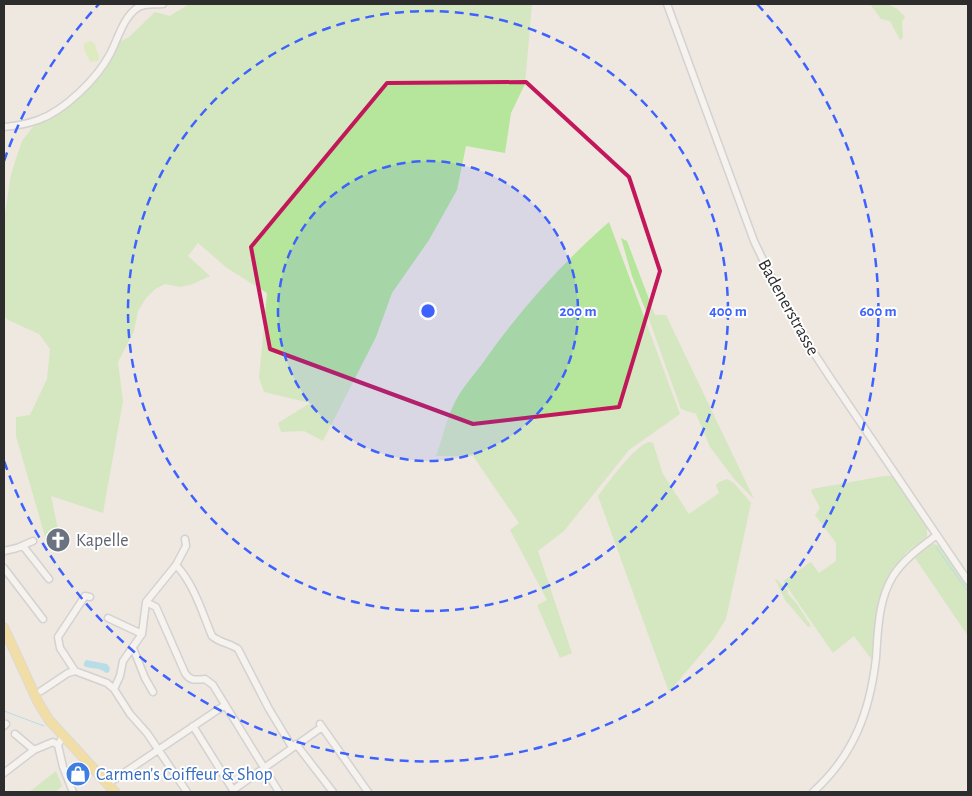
<svg xmlns="http://www.w3.org/2000/svg" width="972" height="796" font-family="'Alegreya Sans',sans-serif">
	<style>
		.green { fill: #b5e69b }
		.pitch { fill: #c9ed97 }
		.water { fill: #71d0f2 }
		.lines { fill: none; stroke-linecap: round; stroke-linejoin: round }
		.stream { stroke: #71d0f2; stroke-width: 1 }
		.minor-casing { stroke: #b3b6c1; stroke-width: 9 }
		.major-casing { stroke: #c8c8c8; stroke-width: 11 }
		.minor { stroke: #fff; stroke-width: 6 }
		.major { stroke: #f4d15f; stroke-width: 9 }
		.marked { fill: none; stroke: #c2185b; stroke-width: 4; stroke-linejoin: round }
		.ring { fill: none; stroke: #3d62fe; stroke-width: 2.5; stroke-dasharray: 9 6 }
		.labels { text-anchor: middle; stroke-width: 4; stroke-linejoin: round; paint-order: stroke }
		.street-label { font-size: 18px; fill: #2d2d2d; stroke: #fff }
		.worship-label { font-size: 18px; fill: #5b616d; stroke: #fff; text-anchor: start }
		.shop-label { font-size: 18px; fill: #366cbe; stroke: #fff; text-anchor: start }
		.centre { fill: #3d62fe; stroke: #fff; stroke-width: 2.5 }
		.ring-label { font-size: 15px; text-anchor: middle; font-weight: bold; fill: #3d62fe; stroke: #fff; stroke-width: 4; stroke-linejoin: round; paint-order: stroke }
	</style>
	<rect width="100%" height="100%" fill="#efe8e0"/>
	<path class="green" d="M189 4H532L525 84 511 113 505 153 466 146 457 190 429 240 392 293 376 337 323 441 304 431 281 432 278 423 310 403 264 392 259 378 267 293 227 268 198 243 188 256 210 276 193 284 180 287 165 284 155 289 146 298 138 311 134 331 118 362 123 401 103 513 51 496 59 534 46 540 16 436V417L30 415 47 379 50 349 39 334 8 320 4 316V220L11 174 22 141 36 123 78 96 119 42 129 37 155 12 170 16Z
		M870 4C887 4 894 3 905 17L902 22 903 38 900 40 890 21 881 19Z
		M609 222 680 414 629 450 564 531 538 551 572 653 560 658 537 605 547 600 510 530 519 523 473 456H436C443 438 446 419 455 402 462 388 473 376 482 364 519 311 561 264 609 222Z
		M621 238 627 241 655 315H666L754 499 735 480 710 447 696 414 681 409 649 319 632 276Z
		M649 442 653 443 663 474 689 514 719 493 716 485 719 482 727 479 734 483 751 503 726 619 713 640 669 692 598 496C608 483 635 445 649 442Z
		M884 476H892L927 527V537L906 553 883 586 878 603 872 660 854 636 833 653 783 581 811 562 819 573 836 561V543L815 515 820 508 811 491 812 489Z
		M932 544 939 545 944 550 968 586V636L915 558Z
		M775 579H776C781 583 783 587 788 591V594L797 604 811 626 808 627 785 600Z
		M56 771 62 786 55 792H29Z"/>
	<path class="pitch" d="M91 41 94 43 99 56 98 61 90 62 84 49V43Z"/>
	<path class="water" d="M86 660 107 664 110 668 109 672 106 673C97 666 93 670 84 666V663Z"/>
	<g class="lines">
		<path class="stream" d="M936 547 968 592
			M4 711 44 726"/>
		<defs>
			<path id="minor" d="M667 4 754 241 775 285 808 344 829 376 968 581
				M4 127C15 126 27 124 38 120 64 111 97 79 110 54 118 39 123 18 137 8 145 3 154 5 163 4
				M23 546 49 579
				M4 551 17 548 33 541
				M176 565C194 584 202 612 212 636 220 643 230 643 238 649L269 709 292 747
				M4 568 43 619
				M146 602 156 607 185 673C190 681 195 680 205 679L213 685 279 792
				M108 618 142 634
				M133 648 145 678 153 692
				M75 671 60 648 58 637 85 596 90 597
				M114 689 120 676 123 661 142 634 146 602 176 565 186 546 185 539
				M41 691 68 673 75 671 107 683 114 689 130 714 147 733 187 792
				M320 724 368 792
				M4 726 6 724
				M193 726 233 790 322 727
				M15 734 34 750
				M63 736 58 745 63 767 73 792
				M296 744 333 792
				M4 773 34 750 53 742 58 745
				M109 783 225 705
				M813 792C854 755 870 711 876 658 878 630 878 601 893 576 904 559 921 547 937 535"/>
			<path id="major" d="M4 628 38 702 49 720 115 792"/>
		</defs>
		<use href="#minor" class="minor-casing"/>
		<use href="#major" class="major-casing"/>
		<use href="#minor" class="minor"/>
		<use href="#major" class="major"/>
	</g>
	<path d="M0 0H972V796H0ZM526 82 629 177 660 271 619 407 473 424 270 349 251 247 387 83Z" fill="#efe8e0" fill-opacity=".55" fill-rule="evenodd"/>
	<path class="marked" d="M526 82 629 177 660 271 619 407 473 424 270 349 251 247 387 83Z"/>
	<circle cx="428" cy="311" r="150" fill="#3d62fe" fill-opacity=".12"/>
	<g class="ring">
		<circle cx="428" cy="311" r="150"/>
		<circle cx="428" cy="311" r="300"/>
		<path d="M4 161A450 450 0 0 1 99 4M757 4A450 450 0 1 1 4 461"/>
	</g>
	<defs>
		<symbol id="church-disc" viewBox="-11 -11 22 22"><circle r="9.5" fill="#6b7280" stroke="#fff"/><path d="M-1.2-6h2.4v3.5h3.3v2.4h-3.3V6h-2.4V-.1h-3.3v-2.4h3.3Z" fill="#fff"/></symbol>
		<symbol id="shop-disc" viewBox="-11 -11 22 22"><circle r="9.5" fill="#3f7fe0" stroke="#fff"/><path d="M-5-2.5h2.3a2.7 3.5 0 0 1 5.4 0H5L5.5 6h-11ZM-1.5-2.5h3a1.5 2.3 0 0 0-3 0Z" fill="#fff"/></symbol>
	</defs>
	<g fill-rule="evenodd">
		<use href="#church-disc" x="44" y="526" width="28" height="28"/>
		<use href="#shop-disc" x="64" y="760" width="28" height="28"/>
	</g>
	<g class="labels">
		<g class="street-label">
			<text transform="translate(789 307) rotate(61)" y="6">Badenerstrasse</text>
		</g>
		<g class="worship-label">
			<text x="76" y="546">Kapelle</text>
		</g>
		<g class="shop-label">
			<text x="96" y="780">Carmen's Coiffeur &amp; Shop</text>
		</g>
	</g>
	<circle cx="428" cy="311" r="8" class="centre"/>
	<g class="ring-label">
		<text x="578" y="316">200 m</text>
		<text x="728" y="316">400 m</text>
		<text x="878" y="316">600 m</text>
	</g>
	<rect width="972" height="796" fill="none" stroke="#2d2d2d" stroke-width="10"/>
</svg>
